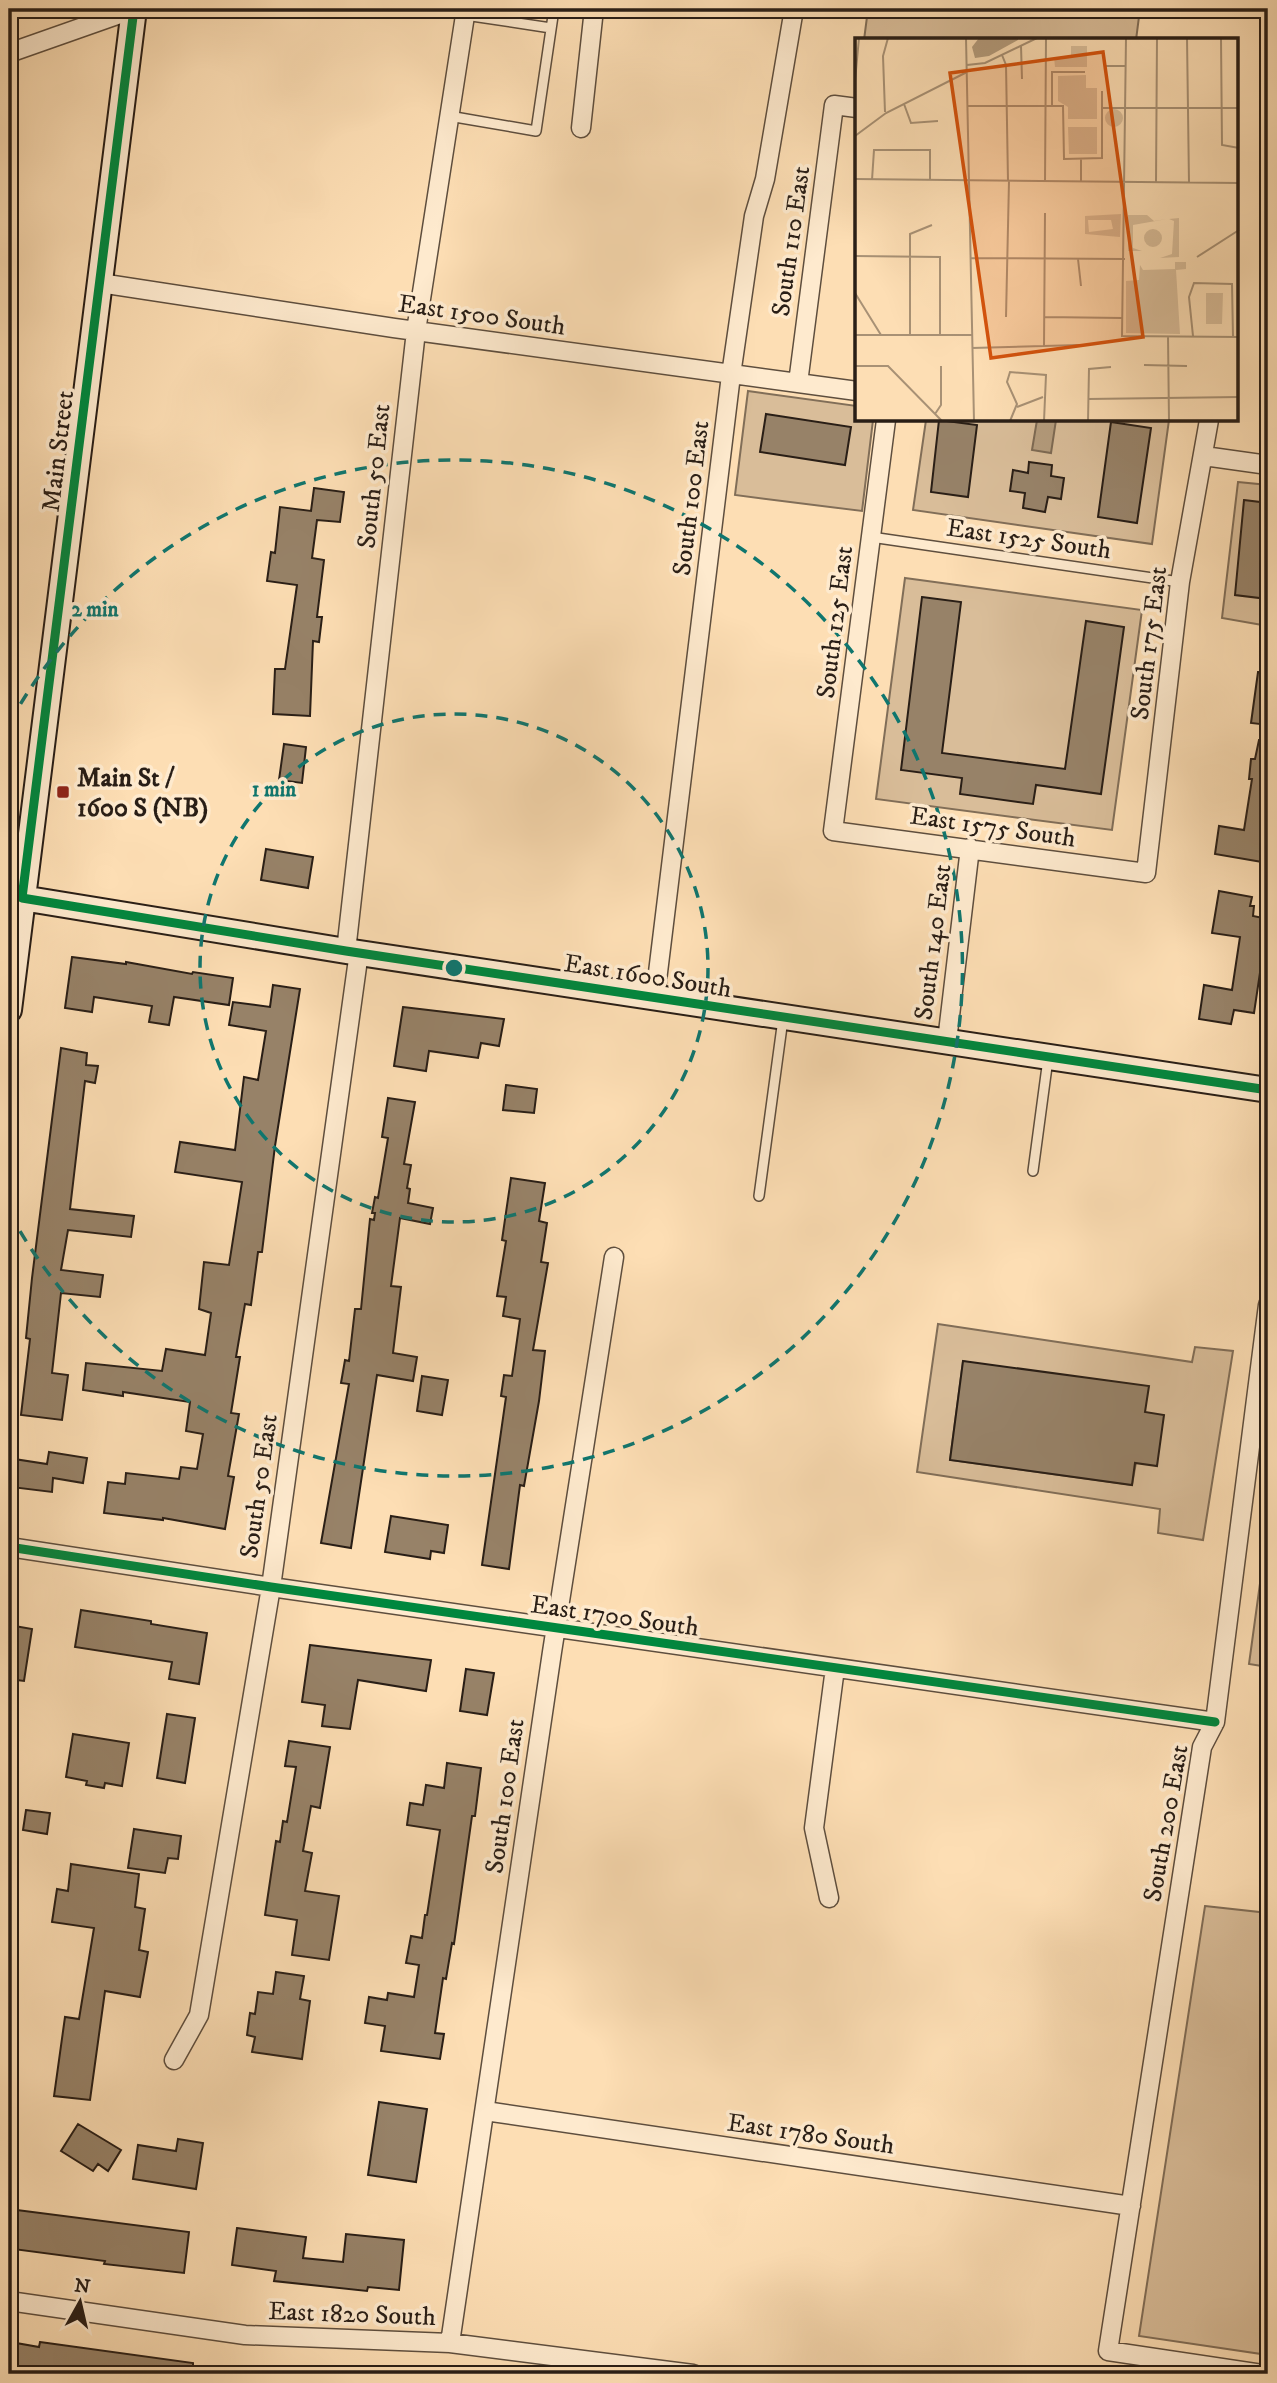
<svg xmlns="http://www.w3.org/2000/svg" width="1277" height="2383" font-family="'IM FELL DW Pica',serif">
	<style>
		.green { fill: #d9bd99; stroke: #816e58; stroke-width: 2; fill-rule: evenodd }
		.water { fill: #b59d7e; stroke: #7d6a54; stroke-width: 2 }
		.building { fill: #978268; stroke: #291e16; stroke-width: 2 }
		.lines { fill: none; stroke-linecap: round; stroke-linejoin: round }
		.lane-casing { stroke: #5e4e3e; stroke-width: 12 }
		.street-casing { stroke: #5e4e3e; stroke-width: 21 }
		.secondary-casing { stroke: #291e16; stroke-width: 28 }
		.lane { stroke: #feeace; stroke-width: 9 }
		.street { stroke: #feeace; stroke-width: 18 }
		.secondary { stroke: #feeace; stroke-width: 24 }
		.cycleway-casing { stroke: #feeace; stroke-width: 13 }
		.cycleway { stroke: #00873e; stroke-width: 9 }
		.ring { fill: none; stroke: #0f766e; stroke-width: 3.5; stroke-dasharray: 12 9 }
		.poi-dot { fill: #8f2418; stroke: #feeace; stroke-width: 2.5 }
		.labels { text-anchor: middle; stroke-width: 7; stroke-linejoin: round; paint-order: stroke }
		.street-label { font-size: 26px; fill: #291e16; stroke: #feeace }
		.poi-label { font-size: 26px; font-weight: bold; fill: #291e16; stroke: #feeace; text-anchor: start }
		.inset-road { fill: none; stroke: #a89175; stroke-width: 2 }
		.view { fill: #d5530d; fill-opacity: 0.15; stroke: #d5530d; stroke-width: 3.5 }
		.inset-edge { fill: none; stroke: #291e16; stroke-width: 3.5 }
		.centre { fill: #0f766e; stroke: #feeace; stroke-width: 3.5 }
		.ring-label { font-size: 21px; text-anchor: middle; font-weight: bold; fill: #0f766e; stroke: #feeace; stroke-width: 7; stroke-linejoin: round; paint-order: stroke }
	</style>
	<rect width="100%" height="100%" fill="#fddeb4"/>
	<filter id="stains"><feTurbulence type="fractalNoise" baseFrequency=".00286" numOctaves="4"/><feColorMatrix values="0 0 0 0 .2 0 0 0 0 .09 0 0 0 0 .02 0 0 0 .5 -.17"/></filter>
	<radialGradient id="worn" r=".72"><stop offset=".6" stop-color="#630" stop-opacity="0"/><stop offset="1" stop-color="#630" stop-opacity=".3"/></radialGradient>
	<path class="green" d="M868 9H1140L1136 40H864Z
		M748 391 857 406V420H873L862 511 735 495Z
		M926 420H1169L1152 544 913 510Z
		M1238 482 1268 485V626L1222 618Z
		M905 578 1142 610 1112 830 876 799Z
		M938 1324 1192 1362 1195 1347 1233 1351 1203 1540 1158 1533 1160 1509 917 1472ZM963 1361 1145 1412 1132 1485 950 1460Z
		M1268 1525V1667L1249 1664Z
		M1205 1906 1268 1913V2355L1139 2336Z"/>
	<path class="water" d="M1037 420H1056L1051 453 1032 450Z"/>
	<path class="building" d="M766 414 851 427 845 465 760 452Z
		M939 420 977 425 968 497 931 492Z
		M1111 422 1151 428 1137 523 1098 517Z
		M1029 462 1052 465 1051 476 1064 478 1061 499 1048 497 1045 512 1023 508 1025 493 1010 491 1013 470 1028 473Z
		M314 488 344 492 340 522 317 520 312 558 324 560 317 617H322L319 642 313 641 310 716 273 714 275 669H285L297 585 267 581 271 552 275 553 280 507 311 511Z
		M1244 500 1268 503V599L1235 595Z
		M922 597 961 602 942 753 1065 769 1086 621 1124 627 1101 794 1036 785 1033 804 960 794 962 778 901 770Z
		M1258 672 1268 673V725L1251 723Z
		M1259 740H1268V863L1215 854 1219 826 1244 830 1252 779H1249L1251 759H1255Z
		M284 744 306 747 302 783 279 780Z
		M266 849 313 857 308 888 261 880Z
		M1219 891 1252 897 1250 906H1254L1253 916 1268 919 1254 1013 1234 1010 1231 1024 1199 1019 1204 985 1232 990 1240 937 1212 933Z
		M72 957 126 964V962L192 974 193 972 233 978 229 1005 174 997 169 1025 149 1022 152 1006 94 997 92 1012 65 1008Z
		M273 985 300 989 275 1146 262 1252H258L251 1305 245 1304 236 1357H240L231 1413 239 1414 228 1476 234 1477 225 1529 163 1518V1520L104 1513 108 1482 125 1484 126 1473 179 1479 181 1467 197 1469 203 1434 186 1431 190 1402 123 1392V1396L83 1390 86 1363 162 1371 166 1349 205 1355 211 1313 199 1309 204 1262 229 1265 242 1182 175 1172 180 1142 235 1150 244 1077 258 1080 266 1031 229 1025 233 1002 270 1007Z
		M403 1007 504 1019 499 1046 481 1043 478 1058 429 1051 426 1071 394 1066Z
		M61 1048 87 1053 86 1065 98 1066 95 1083 85 1081 70 1209 134 1216 131 1237 68 1230 61 1270 103 1275 100 1297 61 1293 52 1373 68 1375 62 1420 21 1415 30 1339 26 1338 32 1278Z
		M506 1085 537 1089 534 1113 503 1110Z
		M388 1098 415 1102 404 1164 411 1165 407 1188 410 1189 408 1203 433 1208 430 1224 400 1218 391 1286 401 1287 393 1353 417 1357 413 1381 377 1375 351 1548 321 1543 349 1384 341 1383 345 1360 349 1361 355 1309H361L370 1219 374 1220 375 1213H372L375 1197 378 1198 388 1138 382 1137Z
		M511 1178 545 1183 539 1221 547 1223 541 1262 548 1263 533 1350 545 1351 539 1401 524 1486 520 1485 509 1569 482 1565 506 1397 501 1396 504 1375 512 1376 520 1319 503 1316 506 1297 497 1296 506 1241 502 1240Z
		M963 1361 1149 1386 1145 1412 1164 1415 1157 1466 1135 1463 1132 1485 950 1460Z
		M422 1376 448 1380 442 1415 417 1411Z
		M49 1452 87 1458 83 1483 53 1478 52 1492 11 1487 14 1459 47 1464Z
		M391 1516 448 1525 444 1553 431 1551 430 1559 385 1552Z
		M81 1610 151 1621V1624L207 1633 199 1684 169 1679 172 1662 75 1647Z
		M9 1625 32 1629 24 1681 9 1679Z
		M310 1645 431 1660 426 1691 358 1680 350 1729 322 1726 325 1705 302 1702Z
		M466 1669 494 1673 487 1715 460 1711Z
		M167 1714 195 1718 185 1783 157 1778Z
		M73 1734 129 1743 122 1786 105 1783 104 1788 86 1785 87 1781 66 1777Z
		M289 1741 330 1747 320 1808 311 1806 303 1851 312 1853 305 1891 339 1896 329 1960 292 1955 297 1920 265 1915 276 1841 280 1842 283 1821 287 1822 296 1767 285 1766Z
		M447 1763 481 1768 475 1816H472L454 1944 452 1943 446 1979 443 1978 435 2033 444 2034 440 2059 381 2051 385 2026 365 2023 369 1997 387 2000 388 1993 414 1997 419 1965 406 1963 411 1936 422 1938 425 1915H427L440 1830 407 1825 410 1803 423 1805 426 1785 444 1788Z
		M26 1810 50 1813 47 1834 23 1830Z
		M134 1829 181 1836 178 1859 168 1858 165 1873 128 1868Z
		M71 1864 139 1874 135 1907 145 1909 139 1950 148 1952 140 1997 105 1991 90 2100 54 2096 65 2017 79 2019 94 1928 52 1922 57 1889 68 1891Z
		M276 1972 304 1976 300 1999 310 2001 302 2059 252 2052 255 2037 247 2035 250 2013 255 2014 258 1992 273 1994Z
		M379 2102 427 2109 416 2182 368 2175Z
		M78 2124 121 2150 108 2171 98 2164 93 2171 61 2151Z
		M178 2139 203 2143 196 2189 133 2179 138 2145 176 2151Z
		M9 2209 189 2232 184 2273 104 2264 105 2261 13 2249 14 2242 9 2241Z
		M237 2228 306 2237 303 2258 343 2262 346 2234 404 2240 399 2290 368 2287 367 2291 274 2281 276 2271 232 2265Z
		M40 2342 193 2363V2374H11L16 2343 39 2347Z"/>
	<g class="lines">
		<defs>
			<path id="lane" d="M465 15 551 28
				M449 116 536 131 554 9
				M871 537 1180 582
				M1033 1171 1048 1059
				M759 1196 783 1019"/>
			<path id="street" d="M9 53 134 9
				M581 128 594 9
				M100 283 394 328 857 391
				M798 383 834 105 857 108
				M886 420 833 831 1146 873 1180 582 1209 420
				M1204 456 1268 465
				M346 951 416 331 466 9
				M655 997 731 375 754 216 765 179 794 9
				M947 1041 970 848
				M9 1547 271 1587 1215 1722
				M829 1898 814 1828 835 1668
				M174 2060 199 2015 271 1587 359 952
				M485 2111 1131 2206
				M9 2301 245 2335 450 2343 693 2374
				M450 2343 552 1652 614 1257
				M1262 2374 1108 2351 1202 1747 1215 1722 1268 1305"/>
			<path id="secondary" d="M22 898 346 951 1268 1090
				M9 1010 134 9"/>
		</defs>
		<use href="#lane" class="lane-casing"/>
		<use href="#street" class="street-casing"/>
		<use href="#secondary" class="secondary-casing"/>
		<use href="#lane" class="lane"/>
		<use href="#street" class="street"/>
		<use href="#secondary" class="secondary"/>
		<defs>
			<path id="cycleway" d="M134 9 22 898 346 951 1268 1090
				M9 1547 271 1587 1215 1722"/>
		</defs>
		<use href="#cycleway" class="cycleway-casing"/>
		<use href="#cycleway" class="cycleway"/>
	</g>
	<g class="ring">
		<circle cx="454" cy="968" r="254"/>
		<path d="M10 722A508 508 0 1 1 10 1214"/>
	</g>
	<rect class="poi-dot" x="56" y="785" width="14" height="14" rx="3.5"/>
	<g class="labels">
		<g class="street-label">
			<text transform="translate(790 241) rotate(-82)" y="9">South 110 East</text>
			<text transform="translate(482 314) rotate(8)" y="9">East 1500 South</text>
			<text transform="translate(57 451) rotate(-83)" y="9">Main Street</text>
			<text transform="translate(373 476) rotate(-84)" y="9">South 50 East</text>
			<text transform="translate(690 498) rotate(-83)" y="9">South 100 East</text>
			<text transform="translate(1029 538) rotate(8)" y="9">East 1525 South</text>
			<text transform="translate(834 622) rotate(-83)" y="9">South 125 East</text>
			<text transform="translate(1148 643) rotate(-83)" y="9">South 175 East</text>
			<text transform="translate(993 826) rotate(8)" y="9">East 1575 South</text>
			<text transform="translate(932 942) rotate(-83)" y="9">South 140 East</text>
			<text transform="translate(648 975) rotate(9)" y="9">East 1600 South</text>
			<text transform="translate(258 1486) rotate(-82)" y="9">South 50 East</text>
			<text transform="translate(615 1615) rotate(8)" y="9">East 1700 South</text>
			<text transform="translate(504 1796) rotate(-82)" y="9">South 100 East</text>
			<text transform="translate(1165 1823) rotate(-80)" y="9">South 200 East</text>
			<text transform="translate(811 2133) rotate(8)" y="9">East 1780 South</text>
			<text transform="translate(352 2313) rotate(2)" y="9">East 1820 South</text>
		</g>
		<g class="poi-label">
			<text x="77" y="786">Main St /<tspan x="77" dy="30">1600 S (NB)</tspan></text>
		</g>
	</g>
	<g transform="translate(855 38)">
		<rect width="383" height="383" fill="#fddeb4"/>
		<path d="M216 8H232V29H200L199 19H216ZM231 37V50H242V81H213V69L203 63V38ZM250 80a9 9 0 1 1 18 0a9 9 0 1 1-18 0ZM213 89H242V116H214ZM266 176 265 199 230 196V178ZM233 182H256L258 191 234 194ZM273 177H292L299 183 312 181 278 187V210L287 213H273ZM324 180V219L305 220 317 216 319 183 314 181ZM289 200a9 9 0 1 1 18 0a9 9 0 1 1-18 0ZM320 224H331V231L321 232 325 296 271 295V243L284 242 285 227 288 232 320 231ZM351 255H368L367 286H351Z" fill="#d9bd99" fill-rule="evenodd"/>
		<path d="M124 0H163V2L134 18 120 20 117 9Z" fill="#b59d7e"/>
		<path class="inset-road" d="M111 0 119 383M271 0 267 298 384 299M332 0 334 145M366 0 367 107 384 110M166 8 167 41M147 17 151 27 153 143M112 27 130 25 182 0M249 28H271M0 43 4 0M49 66 56 85 83 83M112 68H208L209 121 247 120V53M197 68V34H230M247 70H384M30 74 28 18 33 0M0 98 31 75 112 34M226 120V144M0 141 384 145M17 142 19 112H75V143M190 144 191 0M301 145 302 0M0 218 85 219V297M342 219 384 192M115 220 270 221M223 221 226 248M0 255 26 297M151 279 154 143M189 279 267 280M0 297H117M55 297V196L77 187M313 298 314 383M338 298 334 259 339 245 377 246 378 299M189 308 190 175M117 310 225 307M289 327 332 328M0 328H33L87 383M233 361 384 359M162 369 188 359M80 376 86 367V328M155 383 162 366 152 344 155 334 191 337 189 383M233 383 234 331 256 329"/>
		<path class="view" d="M248 14 288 299 136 320 95 35Z"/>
		<rect width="383" height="383" class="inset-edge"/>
	</g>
	<circle cx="454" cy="968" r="10" class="centre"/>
	<g class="ring-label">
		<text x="95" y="616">2 min</text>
		<text x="274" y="796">1 min</text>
	</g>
	<rect width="1277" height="2383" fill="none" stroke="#fddeb4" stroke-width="35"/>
	<rect x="10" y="10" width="1256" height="2362" fill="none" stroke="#291e16" stroke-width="3.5"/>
	<rect x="18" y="18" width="1242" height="2348" fill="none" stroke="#291e16" stroke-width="2"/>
	<g transform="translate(80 2302) rotate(8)" stroke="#feeace" stroke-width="5" paint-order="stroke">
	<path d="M0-5L12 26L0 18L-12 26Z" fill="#291e16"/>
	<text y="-10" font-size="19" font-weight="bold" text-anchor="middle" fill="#291e16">N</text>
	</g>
	<rect width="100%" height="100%" filter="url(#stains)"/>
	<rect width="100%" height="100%" fill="url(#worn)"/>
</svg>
